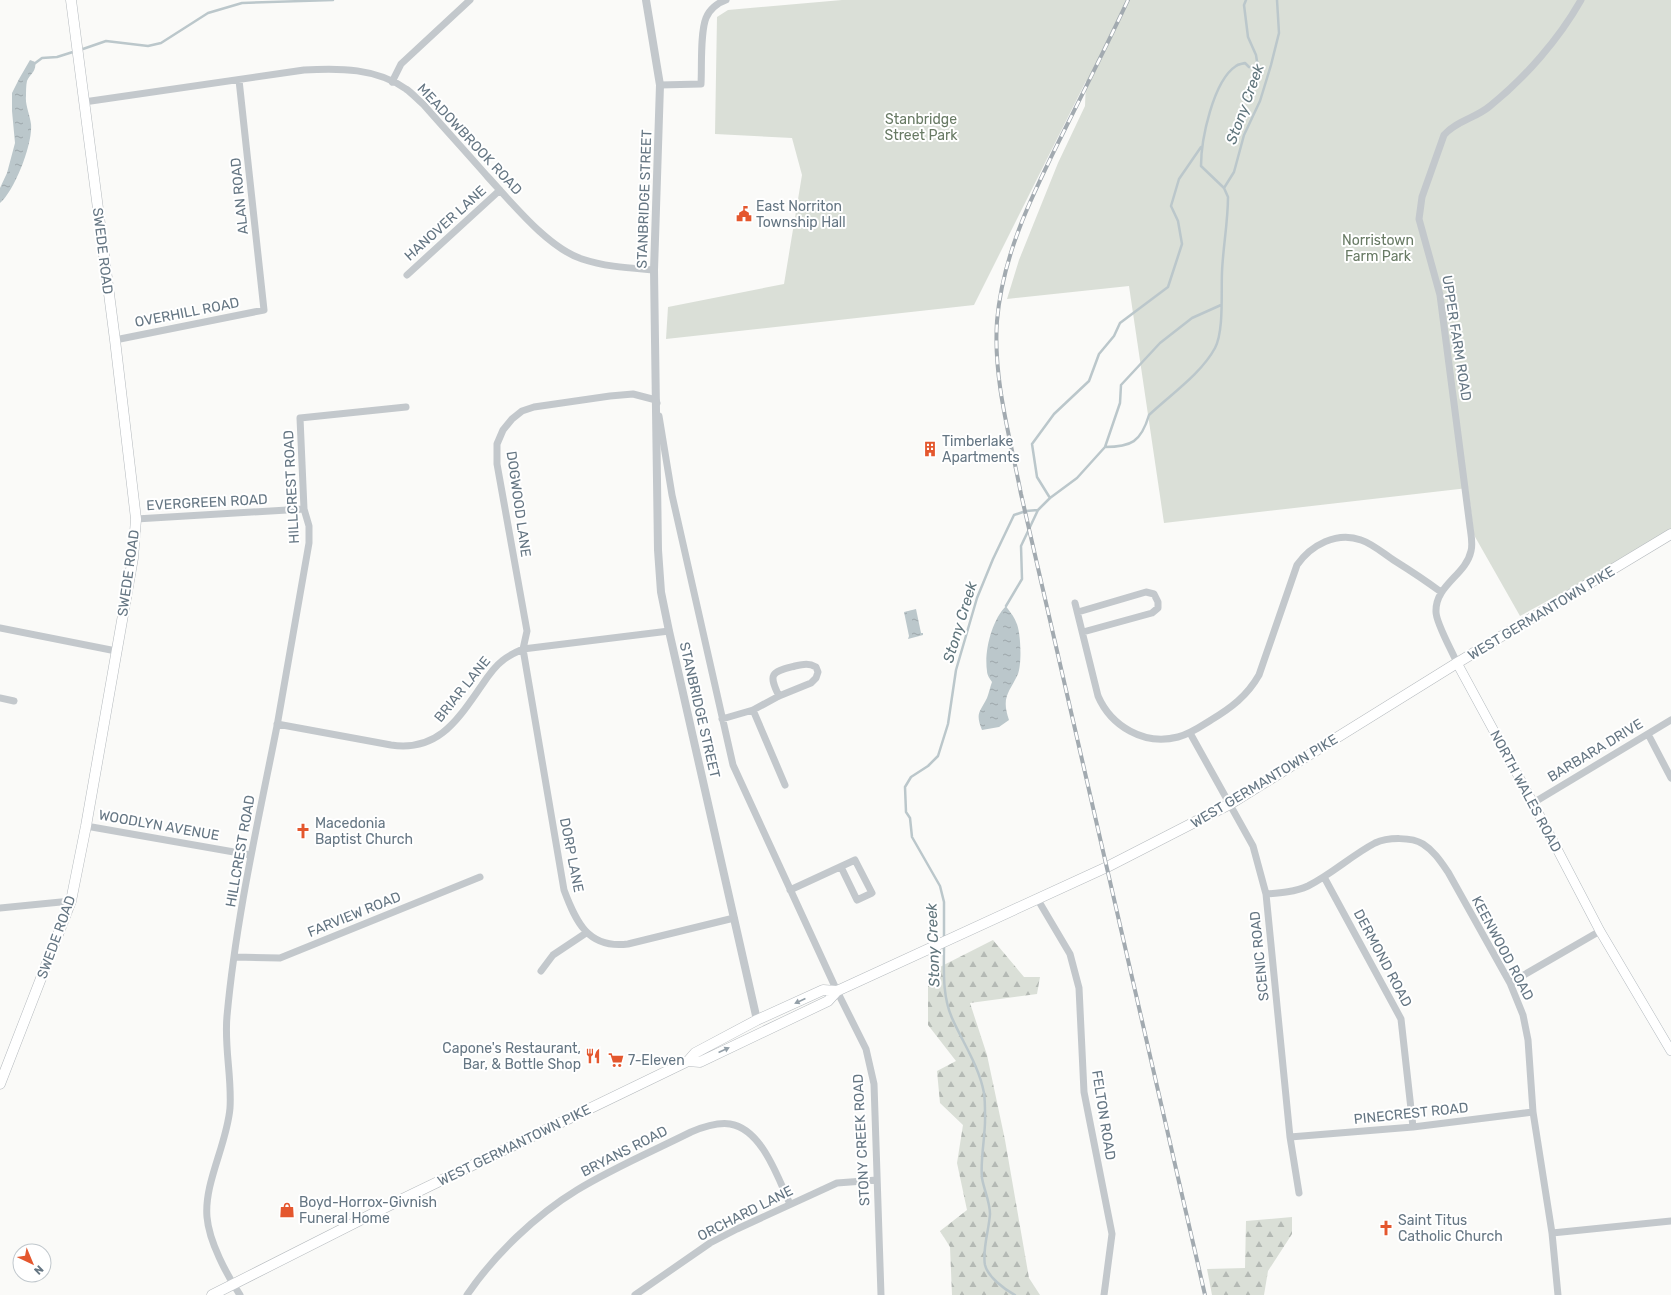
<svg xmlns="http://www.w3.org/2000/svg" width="1671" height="1295" font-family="Rubik,sans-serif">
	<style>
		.green { fill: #dadfd7 }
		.forest { fill: url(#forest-firs) }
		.water { fill: url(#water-ripples) }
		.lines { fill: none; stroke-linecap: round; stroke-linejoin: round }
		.stream { stroke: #bbc7cb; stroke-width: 2.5 }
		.secondary-casing { stroke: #b3babf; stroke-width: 10 }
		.primary-casing { stroke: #b5babe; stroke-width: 11 }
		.minor { stroke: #c3c8cc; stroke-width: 7 }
		.tertiary { stroke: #c3c8cc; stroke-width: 8 }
		.secondary { stroke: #fff; stroke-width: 9 }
		.primary { stroke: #fff; stroke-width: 10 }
		.rail-casing { stroke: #a2aab0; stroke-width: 4 }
		.rail { stroke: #fff; stroke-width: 2.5; stroke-dasharray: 8; stroke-linecap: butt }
		.oneway { fill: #939fa8 }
		.labels { text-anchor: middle; stroke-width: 4; stroke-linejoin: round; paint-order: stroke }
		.park-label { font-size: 14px; fill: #687a64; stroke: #fff }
		.street-label { font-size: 14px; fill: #657683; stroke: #fff }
		.poi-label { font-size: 14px; fill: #657683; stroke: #fff; text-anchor: start }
		.water-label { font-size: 15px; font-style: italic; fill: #60757c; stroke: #fff }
	</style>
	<defs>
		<pattern id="forest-firs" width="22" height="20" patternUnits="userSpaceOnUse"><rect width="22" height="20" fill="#dadfd7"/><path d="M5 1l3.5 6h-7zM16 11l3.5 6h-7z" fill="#b4b9b4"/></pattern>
		<pattern id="water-ripples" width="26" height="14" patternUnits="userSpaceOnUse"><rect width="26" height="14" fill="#bbc7cb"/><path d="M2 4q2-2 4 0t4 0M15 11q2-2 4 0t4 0" fill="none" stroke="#9ca6aa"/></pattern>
	</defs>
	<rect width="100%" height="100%" fill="#fafaf8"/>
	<path class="green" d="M842 0H1671V531L1593 576 1520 616 1474 535 1468 488 1164 523 1129 286 1007 299 1019 260 1058 163 1085 106 1086 81 974 305 666 339 668 307 784 284 802 175 792 138 715 134 717 17 728 10Z"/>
	<path class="forest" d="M993 940 1024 977H1040L1037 994 970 1003 987 1055 1005 1140 1029 1278 1040 1295H952L950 1247 940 1231 967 1210 957 1163 963 1125 940 1103 937 1071 956 1061 928 1025V973Z
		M1292 1217V1234L1268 1271 1264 1295H1212L1207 1269 1245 1268 1246 1221Z"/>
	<path class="water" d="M30 60 35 62C37 71 30 74 27 81 26 85 26 92 26 96 25 105 30 115 31 124 33 143 15 190 0 203V188L7 173 15 143 12 111V93L19 79Z
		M1006 606C1009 611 1014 616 1016 622 1021 631 1022 664 1018 674 1009 693 1001 697 1009 720L999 727 982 730C975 713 980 712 987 698 989 693 990 687 992 682 990 679 987 675 987 671 984 651 992 620 1006 606Z
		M916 609 921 633H923V635L908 639 909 636 904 612Z"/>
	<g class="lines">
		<path class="stream" d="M80 50 106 41 148 46 161 43 208 13 242 3 333 0
			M34 64 42 58 57 57 76 51
			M1224 188 1234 172 1244 135 1260 101 1271 65 1279 33 1277 0
			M1105 447 1120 403 1121 385 1160 343 1192 318 1221 305
			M1050 498 1037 477 1032 444 1054 414 1089 381 1099 354 1114 336 1120 323 1168 287 1182 244 1178 221 1171 206 1179 179 1201 147
			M1006 606 1022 579 1021 546 1038 510
			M944 939V902L940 886 912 837 910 818 906 812 905 787 911 777 928 766 938 756 948 724 956 670 977 598 993 559 1014 515 1026 511 1038 510 1050 498 1077 478 1105 447C1131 447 1141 442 1149 415 1170 395 1201 374 1215 348 1224 331 1221 293 1222 272 1223 247 1228 222 1228 197L1224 188 1201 166C1201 140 1213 81 1236 66 1238 64 1242 64 1245 63L1249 67 1258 68 1256 55 1248 37 1244 5 1246 0
			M944 946C944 970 942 995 952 1018 963 1043 979 1066 984 1093 985 1100 985 1107 985 1114 986 1135 980 1157 982 1178 984 1190 990 1202 990 1214 989 1230 982 1250 985 1265 988 1277 1004 1289 1015 1295"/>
		<defs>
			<path id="secondary" d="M1457 663 1533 803 1600 931 1671 1051"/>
			<path id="primary" d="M688 1061 700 1062 828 1001 837 991 1107 867 1230 804 1457 663 1671 534
				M0 1084 71 901 86 826 133 558 136 519 115 340 71 0
				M212 1295 386 1207 688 1061 695 1053 757 1020 823 990 837 991"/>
		</defs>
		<use href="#secondary" class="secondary-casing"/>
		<use href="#primary" class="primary-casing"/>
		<path class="minor" d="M392 82 401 64 470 0
			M660 85 701 84C702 67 700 33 706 18 709 10 717 3 726 0
			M84 102 304 70C340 68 376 68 406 89 412 93 417 99 423 104 444 128 466 152 487 176 512 203 548 248 582 259 606 267 630 268 654 270
			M407 275 500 190
			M115 340 264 310 239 80
			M657 403 656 400 633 394 610 396 534 407 522 411 512 419 503 430 497 444V464L527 631 523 649 564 890C576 922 588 949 628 944L734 918
			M659 416 672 495 733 765 837 991 866 1049 874 1084 881 1295
			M136 519 304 509
			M1075 603 1098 696C1111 726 1144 746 1178 737 1190 734 1200 727 1211 720 1231 708 1247 696 1259 675L1297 565C1311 545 1337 531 1361 540 1373 544 1384 554 1395 561 1411 571 1426 581 1441 592
			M1078 612 1146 592 1154 594 1158 602V608L1152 613 1083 632
			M0 628 116 651
			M1457 663C1452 651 1436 623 1436 612 1435 585 1466 575 1471 551 1473 544 1471 534 1470 527L1440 295 1419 219 1422 197 1444 135C1456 121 1476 118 1490 106 1525 78 1559 39 1581 0
			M0 698 14 701
			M753 710 785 785
			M722 719 753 710 779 696 811 683 816 678 818 672 816 667C809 663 804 664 795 666 773 672 767 672 779 696
			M277 724 391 745C439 752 458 719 482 685 488 676 494 667 502 661 508 656 516 652 523 649L669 631
			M1190 733 1253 846 1266 894 1290 1137 1299 1193
			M1648 734 1671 778
			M1533 803 1671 720
			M86 826 251 855
			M1324 877 1401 1019 1413 1127
			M790 890 855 860 872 893 857 900 841 867
			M1266 894C1280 893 1295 892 1308 886 1332 874 1352 855 1375 843 1388 837 1412 837 1423 844 1434 851 1441 862 1448 872L1510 983 1523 1015 1528 1040 1533 1112 1552 1233 1558 1295
			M1038 900 1070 954 1079 988 1084 1092 1112 1234 1104 1295
			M0 908 71 901
			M235 957 280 958 480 877
			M541 971 553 955 586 933
			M1510 983 1600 931
			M1290 1137 1413 1127 1533 1112
			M1552 1233 1671 1221
			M240 1295C227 1275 209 1242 207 1217 204 1183 227 1144 230 1108 232 1077 224 1047 227 1016 236 918 258 822 277 726 288 665 298 604 309 543V526L304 509 300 418 406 407
			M467 1295C494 1255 536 1215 577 1190 613 1168 653 1151 691 1132 703 1127 717 1122 730 1124 762 1129 778 1178 790 1204
			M635 1295 710 1243 737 1229 837 1183 877 1180"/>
		<path class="tertiary" d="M646 0 660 85 654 270 658 550 661 592 669 631 757 1020"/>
		<use href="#secondary" class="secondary"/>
		<use href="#primary" class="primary"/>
		<defs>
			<path id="rail" d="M1128 0C1107 45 1085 89 1063 133 1033 194 1003 252 997 321 993 379 1010 437 1021 494L1205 1295"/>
		</defs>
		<use href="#rail" class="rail-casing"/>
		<use href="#rail" class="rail"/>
	</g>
	<defs><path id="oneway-solid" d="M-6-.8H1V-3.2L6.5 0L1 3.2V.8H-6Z"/></defs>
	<g class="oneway">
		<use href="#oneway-solid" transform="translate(800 1001) rotate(155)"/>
		<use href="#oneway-solid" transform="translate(724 1050) rotate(-25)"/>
	</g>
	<defs>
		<symbol id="civic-bare" viewBox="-9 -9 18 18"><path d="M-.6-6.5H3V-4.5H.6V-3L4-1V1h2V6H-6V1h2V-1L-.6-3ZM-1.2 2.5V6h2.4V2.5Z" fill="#e4572e" stroke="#fff" stroke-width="2.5" paint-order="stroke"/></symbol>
		<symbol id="building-bare" viewBox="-9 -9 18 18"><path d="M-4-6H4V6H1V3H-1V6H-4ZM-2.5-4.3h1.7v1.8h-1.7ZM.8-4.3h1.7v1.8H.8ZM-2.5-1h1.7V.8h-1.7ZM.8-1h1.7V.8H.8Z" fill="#e4572e" stroke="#fff" stroke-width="2.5" paint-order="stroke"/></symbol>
		<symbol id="church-bare" viewBox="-9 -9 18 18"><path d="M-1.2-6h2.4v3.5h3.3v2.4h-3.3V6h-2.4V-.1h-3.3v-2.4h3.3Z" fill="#e4572e" stroke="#fff" stroke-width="2.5" paint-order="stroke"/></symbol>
		<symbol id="restaurant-bare" viewBox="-9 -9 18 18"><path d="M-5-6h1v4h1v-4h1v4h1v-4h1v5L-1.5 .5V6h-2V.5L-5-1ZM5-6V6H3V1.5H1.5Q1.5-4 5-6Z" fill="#e4572e" stroke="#fff" stroke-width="2.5" paint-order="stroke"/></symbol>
		<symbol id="supermarket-bare" viewBox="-9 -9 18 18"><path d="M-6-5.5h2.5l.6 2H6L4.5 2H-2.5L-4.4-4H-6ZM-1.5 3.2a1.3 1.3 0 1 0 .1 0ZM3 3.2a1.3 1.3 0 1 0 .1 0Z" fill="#e4572e" stroke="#fff" stroke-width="2.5" paint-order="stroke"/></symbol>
		<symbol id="shop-bare" viewBox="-9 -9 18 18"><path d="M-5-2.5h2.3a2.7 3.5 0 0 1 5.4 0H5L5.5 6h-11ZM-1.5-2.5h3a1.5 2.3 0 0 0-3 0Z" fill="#e4572e" stroke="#fff" stroke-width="2.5" paint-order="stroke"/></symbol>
	</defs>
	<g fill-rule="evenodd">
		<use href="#civic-bare" x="733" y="203" width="22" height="22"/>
		<use href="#building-bare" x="919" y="438" width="22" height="22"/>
		<use href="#church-bare" x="292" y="820" width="22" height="22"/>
		<use href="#restaurant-bare" x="582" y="1045" width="22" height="22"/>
		<use href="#supermarket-bare" x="605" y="1049" width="22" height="22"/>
		<use href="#shop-bare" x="276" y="1199" width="22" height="22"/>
		<use href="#church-bare" x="1375" y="1217" width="22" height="22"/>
	</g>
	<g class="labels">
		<g class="park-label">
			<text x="921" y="124">Stanbridge<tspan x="921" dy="16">Street Park</tspan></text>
			<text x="1378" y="245">Norristown<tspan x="1378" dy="16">Farm Park</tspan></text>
		</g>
		<g class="street-label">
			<text transform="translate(470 139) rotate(47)" y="5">MEADOWBROOK ROAD</text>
			<text transform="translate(239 196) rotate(-96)" y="5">ALAN ROAD</text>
			<text transform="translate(644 199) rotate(-88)" y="5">STANBRIDGE STREET</text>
			<text transform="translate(445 223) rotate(-42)" y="5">HANOVER LANE</text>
			<text transform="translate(103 251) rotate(83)" y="5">SWEDE ROAD</text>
			<text transform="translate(187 312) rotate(-11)" y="5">OVERHILL ROAD</text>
			<text transform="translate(1457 338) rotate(81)" y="5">UPPER FARM ROAD</text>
			<text transform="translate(291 487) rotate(-93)" y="5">HILLCREST ROAD</text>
			<text transform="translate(207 502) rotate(-3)" y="5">EVERGREEN ROAD</text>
			<text transform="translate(519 504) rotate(82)" y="5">DOGWOOD LANE</text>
			<text transform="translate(128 573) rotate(-82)" y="5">SWEDE ROAD</text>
			<text transform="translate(1541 613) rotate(-31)" y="5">WEST GERMANTOWN PIKE</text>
			<text transform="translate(462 689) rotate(-51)" y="5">BRIAR LANE</text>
			<text transform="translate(700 710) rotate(77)" y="5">STANBRIDGE STREET</text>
			<text transform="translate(1595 750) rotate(-31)" y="5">BARBARA DRIVE</text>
			<text transform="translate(1264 781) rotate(-31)" y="5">WEST GERMANTOWN PIKE</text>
			<text transform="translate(1526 791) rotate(62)" y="5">NORTH WALES ROAD</text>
			<text transform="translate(159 825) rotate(10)" y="5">WOODLYN AVENUE</text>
			<text transform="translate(240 851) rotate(-80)" y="5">HILLCREST ROAD</text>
			<text transform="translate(572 855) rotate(79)" y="5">DORP LANE</text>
			<text transform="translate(354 914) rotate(-22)" y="5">FARVIEW ROAD</text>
			<text transform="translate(56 937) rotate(-70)" y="5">SWEDE ROAD</text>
			<text transform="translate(1503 948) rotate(62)" y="5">KEENWOOD ROAD</text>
			<text transform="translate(1259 956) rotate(-96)" y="5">SCENIC ROAD</text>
			<text transform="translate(1383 958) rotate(62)" y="5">DERMOND ROAD</text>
			<text transform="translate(1411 1113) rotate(-6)" y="5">PINECREST ROAD</text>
			<text transform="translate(1104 1115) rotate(81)" y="5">FELTON ROAD</text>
			<text transform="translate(861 1140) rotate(-93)" y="5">STONY CREEK ROAD</text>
			<text transform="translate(514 1145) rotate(-26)" y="5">WEST GERMANTOWN PIKE</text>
			<text transform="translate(624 1151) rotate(-27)" y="5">BRYANS ROAD</text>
			<text transform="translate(745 1213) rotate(-27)" y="5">ORCHARD LANE</text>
		</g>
		<g class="poi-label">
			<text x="756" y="211">East Norriton<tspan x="756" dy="16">Township Hall</tspan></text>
			<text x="942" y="446">Timberlake<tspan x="942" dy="16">Apartments</tspan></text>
			<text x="315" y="828">Macedonia<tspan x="315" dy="16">Baptist Church</tspan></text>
			<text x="581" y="1053" text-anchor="end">Capone's Restaurant,<tspan x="581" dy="16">Bar, &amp; Bottle Shop</tspan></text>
			<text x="628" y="1065">7-Eleven</text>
			<text x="299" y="1207">Boyd-Horrox-Givnish<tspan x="299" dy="16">Funeral Home</tspan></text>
			<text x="1398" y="1225">Saint Titus<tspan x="1398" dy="16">Catholic Church</tspan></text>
		</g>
		<g class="water-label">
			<text transform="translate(1245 104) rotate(-70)" y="5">Stony Creek</text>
			<text transform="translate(960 622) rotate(-73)" y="5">Stony Creek</text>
			<text transform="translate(933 945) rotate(-92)" y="5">Stony Creek</text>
		</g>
	</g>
	<g transform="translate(32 1263) rotate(136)"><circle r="19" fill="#ffffff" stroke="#c1c8cd"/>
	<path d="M0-3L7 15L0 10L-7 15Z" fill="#e4572e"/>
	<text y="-6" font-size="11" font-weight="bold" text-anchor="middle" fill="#657683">N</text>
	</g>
</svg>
